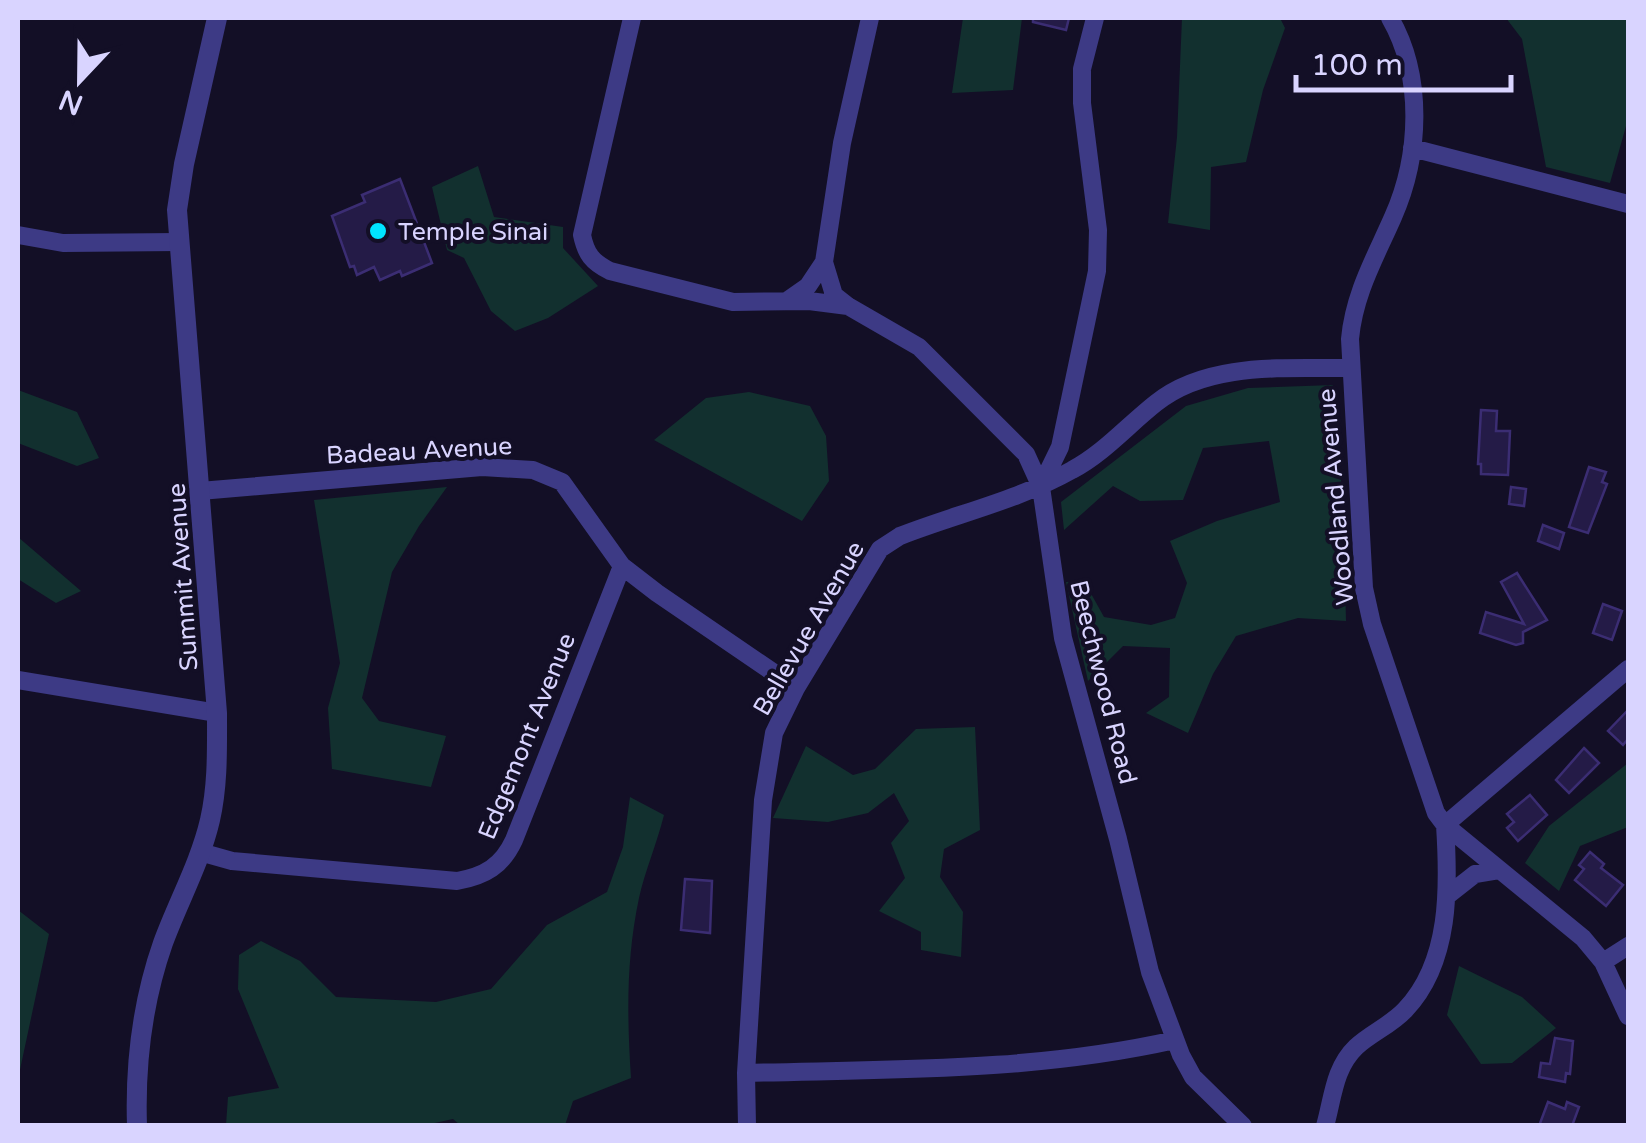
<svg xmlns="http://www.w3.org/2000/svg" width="1646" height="1143" font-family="'Varela Round',sans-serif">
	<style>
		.green { fill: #12302f }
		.building { fill: #241b47; stroke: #3b2d73; stroke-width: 2.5 }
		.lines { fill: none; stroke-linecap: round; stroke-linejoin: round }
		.minor { stroke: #3d3a85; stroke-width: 18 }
		.tertiary { stroke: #3d3a85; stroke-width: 20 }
		.poi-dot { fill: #00e5ff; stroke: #130f26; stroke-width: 4 }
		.labels { text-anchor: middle; stroke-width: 8; stroke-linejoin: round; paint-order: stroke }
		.poi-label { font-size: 25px; fill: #d9d4ff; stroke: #130f26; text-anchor: start }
		.street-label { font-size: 25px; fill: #d9d4ff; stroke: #130f26 }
	</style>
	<rect width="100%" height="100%" fill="#130f26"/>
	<path class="green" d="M963 18H1022L1013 90 952 93Z
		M1182 18H1280L1285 28 1263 90 1246 162 1211 167 1210 230 1168 223 1177 137Z
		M1506 18H1628V119L1610 183 1546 167 1522 39Z
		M478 166 494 217 563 227V248L598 286 548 318 515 331 491 311 464 258 447 250 432 187Z
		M1333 385 1343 503 1346 621 1298 618 1236 636 1213 674 1188 733 1146 713 1169 697 1170 648 1123 646 1088 681 1066 582 1084 581 1104 617 1151 625 1175 618 1187 583 1170 541 1217 521 1280 502 1269 441 1203 448 1183 500 1140 501 1113 486 1064 530 1061 502 1186 406 1248 388Z
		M18 390 77 412 99 458 77 466 18 443Z
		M749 392 810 406 826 436 829 481 802 521 654 440 706 398Z
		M447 487 419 526 392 572 362 698 379 721 446 736 431 787 332 769 328 708 340 663 314 500Z
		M18 537 81 591 56 603 18 579Z
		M975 727 980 830 944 849 940 877 963 912 961 957 921 950V932L879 911 905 878 891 843 909 821 894 793 868 813 828 822 773 818 806 746 853 775 875 769 916 729Z
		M1628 763V827L1580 846 1559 891 1525 863 1549 826Z
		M630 797 664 815C657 843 645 871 639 898 626 960 627 1016 631 1078L573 1101 565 1125H460L453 1119 421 1126 226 1125 228 1097 279 1088 238 989 239 955 261 941 300 961 336 997 436 1002 491 989 547 925 607 892 623 847Z
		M18 910 49 934 18 1079Z
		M1459 966 1522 997 1556 1028 1512 1063 1481 1064 1447 1015Z"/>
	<path class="building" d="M1033 18H1069L1066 30 1033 22Z
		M400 179 432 263 402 276 400 271 380 280 374 267 357 275 354 266 350 267 332 216 365 202 362 195Z
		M1481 410 1497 411 1496 431H1510L1508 475 1481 474V464H1478Z
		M1589 467 1606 472 1602 482 1607 484 1588 533 1569 527Z
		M1511 487 1526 489 1524 506 1509 504Z
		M1543 525 1564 533 1559 549 1538 541Z
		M1517 573 1547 620 1523 632V643L1516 645 1480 633 1486 612 1524 624 1501 582Z
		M1603 604 1622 611 1612 640 1593 633Z
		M1628 710V739L1623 745 1608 731Z
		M1584 748 1599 763 1569 793 1556 780Z
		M1530 795 1547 815 1518 841 1507 828 1514 822 1507 814Z
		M1590 852 1604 864 1601 868 1623 885 1606 906 1575 880 1584 869 1579 865Z
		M685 879 712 881 710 933 681 930Z
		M1555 1038 1573 1041 1570 1074 1566 1073 1565 1082 1539 1077 1541 1063 1550 1064Z
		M1548 1102 1565 1109 1567 1102 1579 1107 1572 1126H1539Z"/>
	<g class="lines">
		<path class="minor" d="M632 18 582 235C586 254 592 262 610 271L733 302 809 301 848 306
			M870 18 842 143 824 262 834 295 848 306 919 347 1026 454 1041 487 1063 638 1118 839 1150 972 1181 1055 1193 1077 1243 1126
			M1390 18C1424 77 1420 156 1393 217 1375 258 1354 294 1350 339L1364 588 1372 624 1436 813 1445 825 1583 938 1603 962 1628 1016
			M1412 148 1628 204
			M18 235 63 243 179 242
			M788 300 808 286 824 262
			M1041 486 1060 447 1097 271 1098 230 1082 103V69L1095 18
			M200 491 482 467 533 470 562 482 622 566 657 593 796 688
			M18 680 217 713
			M200 852 232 861 457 881C485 876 502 866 514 840L622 566
			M1447 896 1475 874 1499 870
			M1603 962 1628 946
			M746 1073C890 1069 1033 1072 1175 1040
			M747 1126 746 1073 763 800 774 733 796 688 880 549 900 536C956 514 1019 500 1072 470 1104 453 1128 425 1156 403 1208 361 1287 369 1349 368
			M1325 1126C1333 1098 1334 1068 1356 1047 1371 1033 1391 1025 1405 1010 1451 962 1449 886 1445 825L1628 669"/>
		<path class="tertiary" d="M137 1126C135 1065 143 1000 163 943 178 902 200 863 210 820 218 785 217 749 217 713L177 210 184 164 217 18"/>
	</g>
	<circle class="poi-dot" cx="378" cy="231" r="10"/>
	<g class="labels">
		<g class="poi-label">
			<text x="398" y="240">Temple Sinai</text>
		</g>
		<g class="street-label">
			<text transform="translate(419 450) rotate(-3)" y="9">Badeau Avenue</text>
			<text transform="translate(1335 497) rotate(-95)" y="9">Woodland Avenue</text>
			<text transform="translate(182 577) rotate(-94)" y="9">Summit Avenue</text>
			<text transform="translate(808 628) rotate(-60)" y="9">Bellevue Avenue</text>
			<text transform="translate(1104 682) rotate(76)" y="9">Beechwood Road</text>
			<text transform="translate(526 736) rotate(-68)" y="9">Edgemont Avenue</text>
		</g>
	</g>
	<rect width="1646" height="1143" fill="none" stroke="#d9d4ff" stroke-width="40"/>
	<g transform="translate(80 80) rotate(202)" stroke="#130f26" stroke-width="8" paint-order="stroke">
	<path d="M0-8L18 38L0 25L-18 38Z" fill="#d9d4ff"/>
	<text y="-15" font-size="28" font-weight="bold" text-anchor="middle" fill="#d9d4ff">N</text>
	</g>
	<path d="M1296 75v15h215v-15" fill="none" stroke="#d9d4ff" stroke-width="5"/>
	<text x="1311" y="75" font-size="30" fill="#d9d4ff" stroke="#130f26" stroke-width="8" paint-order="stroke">100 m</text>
</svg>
